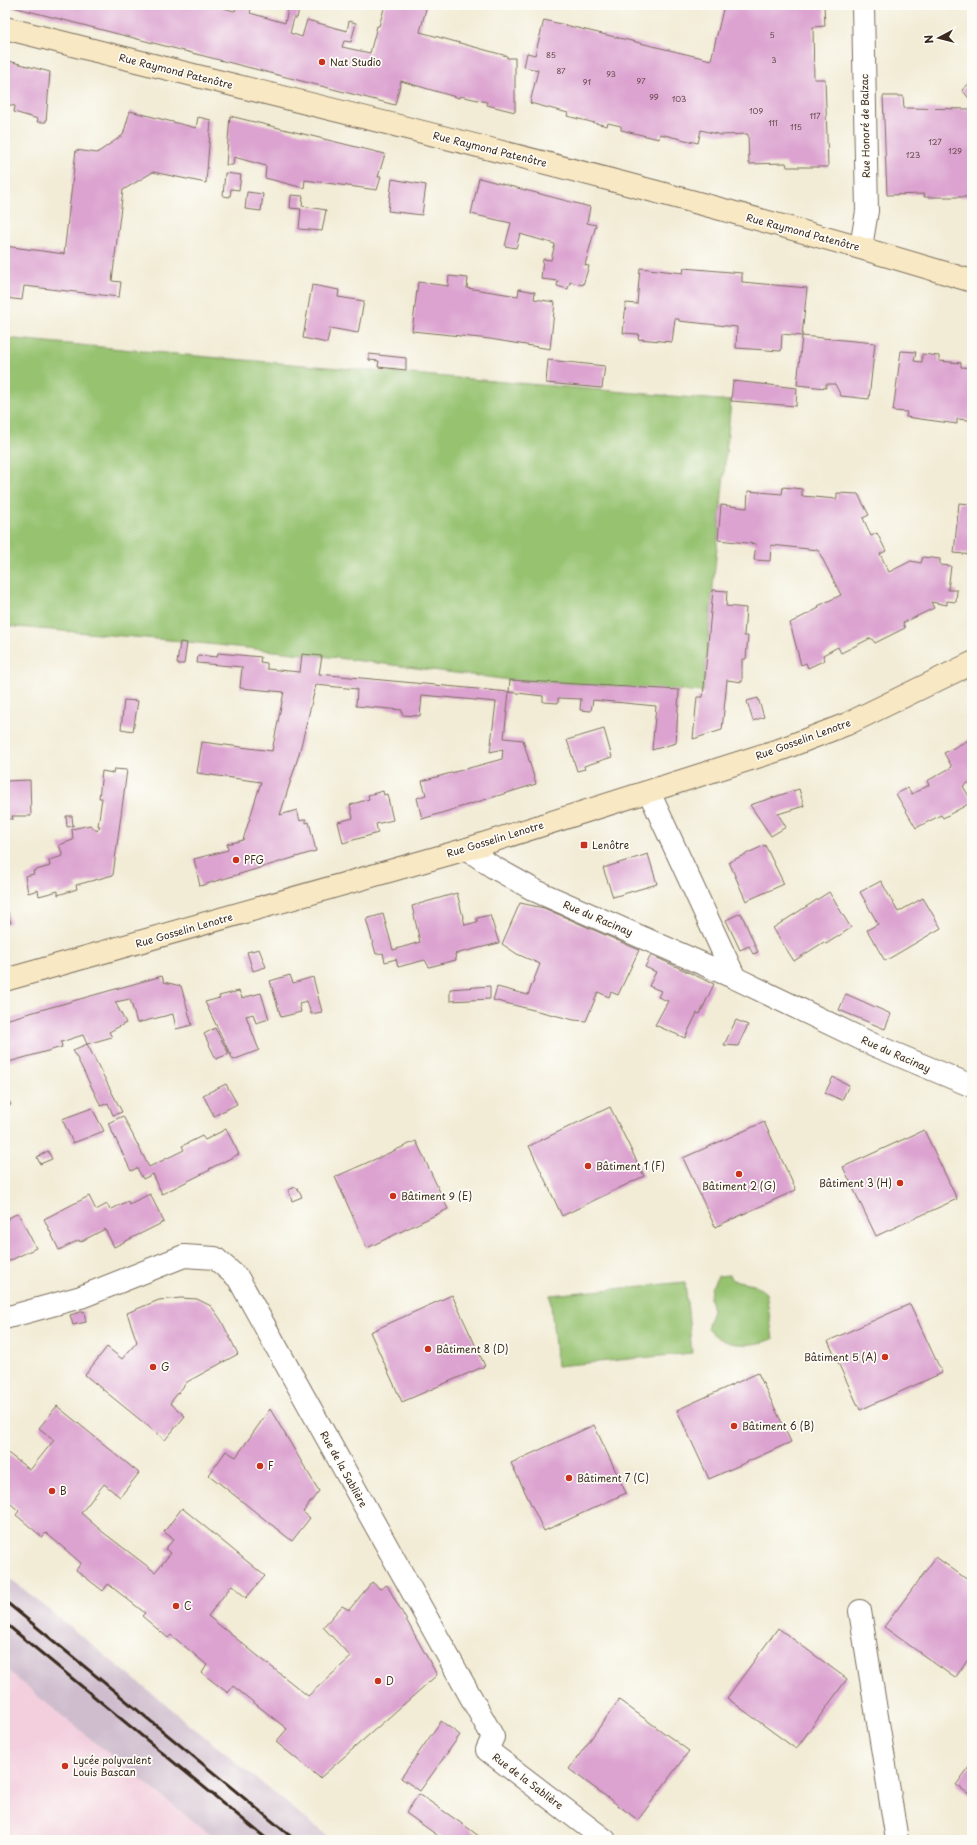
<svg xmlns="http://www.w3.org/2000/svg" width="977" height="1845" font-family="'Playpen Sans',sans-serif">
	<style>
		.built { fill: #f3cfde }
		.industrial { fill: #cfbdce }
		.green { fill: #97c371; stroke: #697648 }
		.building { fill: #dca3d0 }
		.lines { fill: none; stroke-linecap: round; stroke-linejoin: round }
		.minor-casing { stroke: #7b6e5e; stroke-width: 24 }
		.secondary-casing { stroke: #7b6e5e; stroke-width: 24 }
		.minor { stroke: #fff; stroke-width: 22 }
		.secondary { stroke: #f8e8c3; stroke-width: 22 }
		.rail { stroke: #3b2a1e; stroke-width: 3 }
		.poi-dot { fill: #c8321e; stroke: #fdfcf7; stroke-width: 1.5 }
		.labels { text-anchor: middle; stroke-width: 3.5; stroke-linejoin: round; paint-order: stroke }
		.number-label { font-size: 8px; fill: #63484a }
		.poi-label { font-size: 10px; fill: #3b2a1e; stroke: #fdfcf7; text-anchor: start }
		.street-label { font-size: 10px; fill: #3b2a1e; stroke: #fdfcf7 }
	</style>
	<rect width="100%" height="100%" fill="#fdfcf7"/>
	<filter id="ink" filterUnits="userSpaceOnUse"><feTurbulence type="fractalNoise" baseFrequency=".025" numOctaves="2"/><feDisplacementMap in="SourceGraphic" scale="8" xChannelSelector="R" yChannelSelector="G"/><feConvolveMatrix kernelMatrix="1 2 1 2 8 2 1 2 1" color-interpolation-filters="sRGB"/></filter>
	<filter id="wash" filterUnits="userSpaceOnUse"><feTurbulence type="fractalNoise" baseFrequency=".012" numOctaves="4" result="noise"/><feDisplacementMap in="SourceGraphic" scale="16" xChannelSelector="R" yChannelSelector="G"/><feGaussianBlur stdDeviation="0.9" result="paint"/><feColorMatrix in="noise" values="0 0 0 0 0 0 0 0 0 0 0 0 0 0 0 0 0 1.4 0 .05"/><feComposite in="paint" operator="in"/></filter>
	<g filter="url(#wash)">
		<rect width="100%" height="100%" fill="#f2ecd6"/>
		<path class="built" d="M5 1668 35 1694 215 1839 5 1840Z"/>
		<path class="industrial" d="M5 1574 332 1840H216L35 1694 5 1668Z"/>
		<path class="green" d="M5 338 197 356 731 401 703 692 510 680 322 656 169 640 5 626Z
			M729 1275 732 1280 754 1284 766 1293 773 1339C751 1347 724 1348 708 1329V1324L713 1311 710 1298 711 1288 718 1276Z
			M685 1282 692 1353 557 1366 550 1295Z"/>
		<g id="blocks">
			<path class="building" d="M5 5H114L127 8 128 5H211L235 11 237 5H252L250 13 285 23 289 5H300L297 18H294L290 33 302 37 307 20 347 31 349 21 356 23 351 42 344 41 342 47 370 53 377 26H379L385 5H427L420 32 507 56V58H515V112L487 105V102L460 96 459 98 401 81 395 105Z
				M724 5H824L825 26 813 27 814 79H825L828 167H787L786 163 749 164 748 134 721 135 701 130 698 143 660 134 659 139 621 130V126L608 123 607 126 567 116 568 113 530 103 538 70 524 67 527 53 535 55 544 20 711 60Z
				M5 60 50 72 46 122H37L38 119 14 112 15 106 5 104Z
				M971 82 972 84V102L962 90Z
				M883 96H903L904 108 972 109V197H924L925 194 887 195Z
				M130 111 196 128 198 117 211 120 206 183 153 172 123 190 112 281 121 282 119 297 24 286 22 300 5 298V246L64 254 76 150 97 153 123 135Z
				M230 116 385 154 378 177H381L377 190 305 180 304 188 265 178 266 166 234 157 233 165H226Z
				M225 173 241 175 239 190 231 189 230 197 223 196Z
				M479 178 590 207 587 223 596 225 585 265 589 266 583 285 570 282 568 289 557 286 558 281 541 279 543 259 551 260 555 244 520 234 516 248 505 246 511 223 471 214Z
				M392 179 426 185 422 215 388 211Z
				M247 192 263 194 261 211 245 209Z
				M291 195 303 196 302 206 326 210 322 231 299 229 301 209 290 208Z
				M640 268 683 273 684 268 742 273V282L807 288 802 336 782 334 781 351 736 348 737 327 679 321V319H675L672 342 638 339 639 334 623 333 626 303 637 304Z
				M449 276 468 278 467 288 518 296 519 289 535 292 534 299 555 302 550 349 490 339 412 331 418 282 448 286Z
				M312 285 339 290 338 297 364 301 358 333 330 328 327 343 303 338Z
				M802 336 875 343 869 399 841 396 835 384H826V388L797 385Z
				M901 351 916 352 914 361 922 362V354L939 356V361L961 363V367L972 368V418H970L969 420 957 419V424L906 417 907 412 893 411Z
				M369 354 406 358V370L378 367 379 361 369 360Z
				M548 360 605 366 602 388 546 383Z
				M733 381 797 388 796 406 731 401Z
				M783 487 802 489V496L837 499V493L858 494 869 515 863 518 871 536 877 533 886 551 880 554 889 572 911 561 921 563 923 557 940 559V565L951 566 948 590H957L956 602 947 601V605L931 602 934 608 903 623 905 628 875 643 871 638 841 653 838 647 823 655 825 660 808 668 806 663 801 665 790 623 819 608 818 606 841 595 818 550 771 545 770 561 754 560 756 544 718 540 721 505 747 508 748 491 782 494Z
				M959 503 972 504V555L954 553Z
				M713 590 727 591 726 606 746 608 744 636H748L746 659H742V682L727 680 722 730 693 739 697 697H703Z
				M180 642 187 643 184 664H177Z
				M218 653 261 657 260 662 267 663V669L300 672 302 654 322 656 319 674 509 692 504 738 523 740 536 784 422 819 417 798 426 795 422 781 502 759 503 749 490 752 496 702 422 695 420 716 402 715V710L356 706 357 689 316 685 299 754 280 815 297 810 300 821 306 819V823L309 822 316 851 200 886 194 859 228 850 227 844 243 840 261 782 197 773 202 742 272 751 284 692 240 688 242 667 197 663 198 655 217 657Z
				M510 680 679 690 676 743 652 750 656 706 593 700 591 711 580 710 581 699 558 698V703L543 702V696L509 692Z
				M758 698 764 717 753 721 747 701Z
				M124 700 138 701 133 731 121 729Z
				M604 729 612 757 584 766 585 769 577 771 567 740Z
				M972 738V781L963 786 972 802 943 818 941 815 916 828 896 794 908 788 912 794 929 785 927 781 952 767 944 753Z
				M114 769 127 770 113 875 76 885 77 889 58 895V891L39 896 38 890 28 893 25 876 34 874 33 871 50 866 49 860 63 856 59 845 73 840 72 829 90 825 97 831 100 826H98L102 798H99L102 771 113 773Z
				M30 780 31 816H12L13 819H5V781Z
				M799 789 804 806 778 814 786 827 771 836 750 805Z
				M383 791 384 795 387 794 393 820 376 824 378 833 343 843 338 822 353 818 350 805 369 799 368 795Z
				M66 816H72L73 826 67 827Z
				M765 845 784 884 746 901 729 862Z
				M648 854 657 884 613 897 603 868Z
				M881 881 898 912 923 898 941 928 885 961 867 930 878 924 860 892Z
				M829 892 851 928 826 944 824 942 794 961 773 928Z
				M457 893 465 925 477 922V918L490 915 499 943 455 954 456 960 429 967 425 960 398 967 396 959 385 962 383 953 376 954 366 919 383 914 393 950 420 942 412 906Z
				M5 903 11 923 5 925Z
				M520 903 544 908 639 950 618 995 611 992 609 997 598 992 586 1021 574 1020 493 1000 497 987 528 995 540 964 517 954 502 944Z
				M741 913 758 952 753 954 749 946 740 950 726 920Z
				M259 949 266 967 253 971 247 952Z
				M651 955 714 984 700 1014 697 1013 685 1038 655 1025 668 1001 658 997 661 991 649 986 656 972 645 967Z
				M290 975 293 983 313 977 322 1012 311 1014 307 1001 299 1003 301 1012 281 1017 270 981Z
				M162 976 164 982 181 986 192 1025 176 1029 173 1014 137 1023 130 999 115 1002 126 1023 109 1032 112 1037 87 1044 83 1035 61 1042 62 1047 5 1063V1020Z
				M490 986V999L450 1001V989Z
				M239 991 242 998 261 993 269 1019 256 1023 253 1014 246 1016 259 1050 233 1060 205 1002 220 998 219 996Z
				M846 994 891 1014 885 1029 839 1010Z
				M736 1020 748 1025 738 1046 724 1045Z
				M215 1028 229 1054 216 1059 204 1034Z
				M87 1044 122 1112 113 1115 108 1103 101 1106 73 1050Z
				M833 1077 849 1085 842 1100 825 1093Z
				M226 1084 237 1104 214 1116 203 1095Z
				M5 1092 11 1105 5 1108Z
				M610 1107 644 1176 562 1216 529 1146Z
				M92 1108 104 1131 73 1143 62 1119Z
				M123 1116 149 1167 184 1150 182 1146 202 1136 205 1140 226 1129 239 1154 209 1169 210 1170 162 1194 153 1174 143 1179 137 1168 131 1171 108 1123Z
				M764 1122 796 1190 715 1227 683 1158Z
				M924 1130 957 1199 876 1236 843 1167Z
				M416 1141 448 1209 367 1248 335 1177Z
				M48 1151 52 1159 40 1164 37 1157Z
				M296 1187 302 1197 292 1201 288 1190Z
				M150 1194 164 1222 114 1247 105 1229 80 1242 79 1240 59 1250 44 1219 89 1196 96 1210 107 1204 110 1210 128 1201 129 1204Z
				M18 1213 36 1248 5 1263V1220Z
				M452 1295 485 1366 402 1402 370 1332Z
				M181 1298 197 1299 211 1306 221 1320 238 1354 187 1382 170 1403 185 1416 165 1440 85 1375 107 1347 122 1359 137 1342 127 1313 159 1300Z
				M910 1304 942 1373 860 1410 828 1341Z
				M84 1311 86 1322 73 1325 70 1315Z
				M758 1373 791 1442 709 1479 677 1410Z
				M57 1406 139 1473 120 1497 104 1484 81 1513 104 1533 155 1572 171 1553 165 1549 174 1539 164 1532 182 1508 265 1576 246 1598 232 1585 208 1616 308 1696 351 1657 323 1627 342 1606 349 1610 372 1582 380 1589 387 1585 437 1675 320 1778 276 1742 287 1729 233 1686 228 1693 202 1673 207 1665 171 1635 168 1638 142 1616 145 1613 108 1584 103 1591 76 1570 81 1563 46 1533 42 1537 16 1515 19 1511 5 1499V1451L30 1470 54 1440 39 1428Z
				M270 1409 319 1491 303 1512 310 1518 292 1541 209 1475 226 1451 236 1457Z
				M594 1425 626 1493 544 1531 511 1463Z
				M936 1557 972 1583V1654L955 1678 884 1627Z
				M778 1628 847 1679 796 1749 727 1698Z
				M619 1700 689 1751 638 1820 569 1769Z
				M441 1721 460 1735 420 1791 401 1778Z
				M972 1763V1796L956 1785Z
				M419 1794 468 1828 484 1840H444L406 1813Z"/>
		</g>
	</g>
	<g filter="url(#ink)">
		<use href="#blocks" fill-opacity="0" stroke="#7b6e5e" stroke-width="1"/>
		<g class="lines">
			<defs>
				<path id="minor" d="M861 247 867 211 863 5
					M649 792 735 978
					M467 849 493 867 536 891 735 978 874 1045 972 1086
					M5 1318 81 1297 184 1256 215 1258 238 1278 493 1737 487 1750 605 1840
					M860 1611 897 1840"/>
				<path id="secondary" d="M5 28C328 110 653 184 972 281
					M5 980 467 849 782 749 847 724 972 663"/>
			</defs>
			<use href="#minor" class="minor-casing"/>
			<use href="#secondary" class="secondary-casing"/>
			<use href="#minor" class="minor"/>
			<use href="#secondary" class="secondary"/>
			<path class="rail" d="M5 1601 295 1840
				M5 1623 268 1840"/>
		</g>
	</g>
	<g class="poi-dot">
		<circle cx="322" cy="62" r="4"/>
		<rect x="580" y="841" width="8" height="8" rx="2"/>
		<circle cx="236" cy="860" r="4"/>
		<circle cx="588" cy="1166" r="4"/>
		<circle cx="739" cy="1174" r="4"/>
		<circle cx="900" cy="1183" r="4"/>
		<circle cx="393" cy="1196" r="4"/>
		<circle cx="428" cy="1349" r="4"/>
		<circle cx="885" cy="1357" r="4"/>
		<circle cx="153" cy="1367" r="4"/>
		<circle cx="734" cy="1426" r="4"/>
		<circle cx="260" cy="1466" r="4"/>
		<circle cx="569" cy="1478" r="4"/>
		<circle cx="52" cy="1491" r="4"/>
		<circle cx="176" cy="1606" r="4"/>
		<circle cx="378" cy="1681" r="4"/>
		<circle cx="65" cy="1766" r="4"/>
	</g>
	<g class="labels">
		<g class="number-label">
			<text x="772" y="38">5</text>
			<text x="551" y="58">85</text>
			<text x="774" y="63">3</text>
			<text x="561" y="74">87</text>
			<text x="611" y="77">93</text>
			<text x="641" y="84">97</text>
			<text x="587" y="85">91</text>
			<text x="654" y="100">99</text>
			<text x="679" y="102">103</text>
			<text x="756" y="114">109</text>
			<text x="815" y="119">117</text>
			<text x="773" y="126">111</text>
			<text x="796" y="130">115</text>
			<text x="935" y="145">127</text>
			<text x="955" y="154">129</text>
			<text x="913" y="158">123</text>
		</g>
		<g class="poi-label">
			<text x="330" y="66">Nat Studio</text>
			<text x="592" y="849">Lenôtre</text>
			<text x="244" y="864">PFG</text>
			<text x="596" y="1170">Bâtiment 1 (F)</text>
			<text x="892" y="1187" text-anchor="end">Bâtiment 3 (H)</text>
			<text x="739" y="1190" text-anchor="middle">Bâtiment 2 (G)</text>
			<text x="401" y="1200">Bâtiment 9 (E)</text>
			<text x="436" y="1353">Bâtiment 8 (D)</text>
			<text x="877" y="1361" text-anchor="end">Bâtiment 5 (A)</text>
			<text x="161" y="1371">G</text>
			<text x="742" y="1430">Bâtiment 6 (B)</text>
			<text x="268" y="1470">F</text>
			<text x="577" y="1482">Bâtiment 7 (C)</text>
			<text x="60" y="1495">B</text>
			<text x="184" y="1610">C</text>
			<text x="386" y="1685">D</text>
			<text x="73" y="1764">Lycée polyvalent<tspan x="73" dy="12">Louis Bascan</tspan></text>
		</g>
		<g class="street-label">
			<text transform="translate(176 71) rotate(14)" y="4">Rue Raymond Patenôtre</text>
			<text transform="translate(865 126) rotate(-91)" y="4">Rue Honoré de Balzac</text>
			<text transform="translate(490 149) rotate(14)" y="4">Rue Raymond Patenôtre</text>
			<text transform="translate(803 232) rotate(15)" y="4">Rue Raymond Patenôtre</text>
			<text transform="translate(803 739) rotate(-20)" y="4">Rue Gosselin Lenotre</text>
			<text transform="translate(495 839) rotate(-17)" y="4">Rue Gosselin Lenotre</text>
			<text transform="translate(598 918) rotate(23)" y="4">Rue du Racinay</text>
			<text transform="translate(184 930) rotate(-16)" y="4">Rue Gosselin Lenotre</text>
			<text transform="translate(896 1054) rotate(24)" y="4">Rue du Racinay</text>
			<text transform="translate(344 1469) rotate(61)" y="4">Rue de la Sablière</text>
			<text transform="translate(528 1781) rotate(37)" y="4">Rue de la Sablière</text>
		</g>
	</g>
	<rect width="977" height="1845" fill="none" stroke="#fdfcf7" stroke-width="20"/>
	<g transform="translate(939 38) rotate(263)" stroke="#fdfcf7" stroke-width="3" paint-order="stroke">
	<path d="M0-3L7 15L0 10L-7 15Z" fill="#3b2a1e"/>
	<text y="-6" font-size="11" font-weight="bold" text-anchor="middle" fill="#3b2a1e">N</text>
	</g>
</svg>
